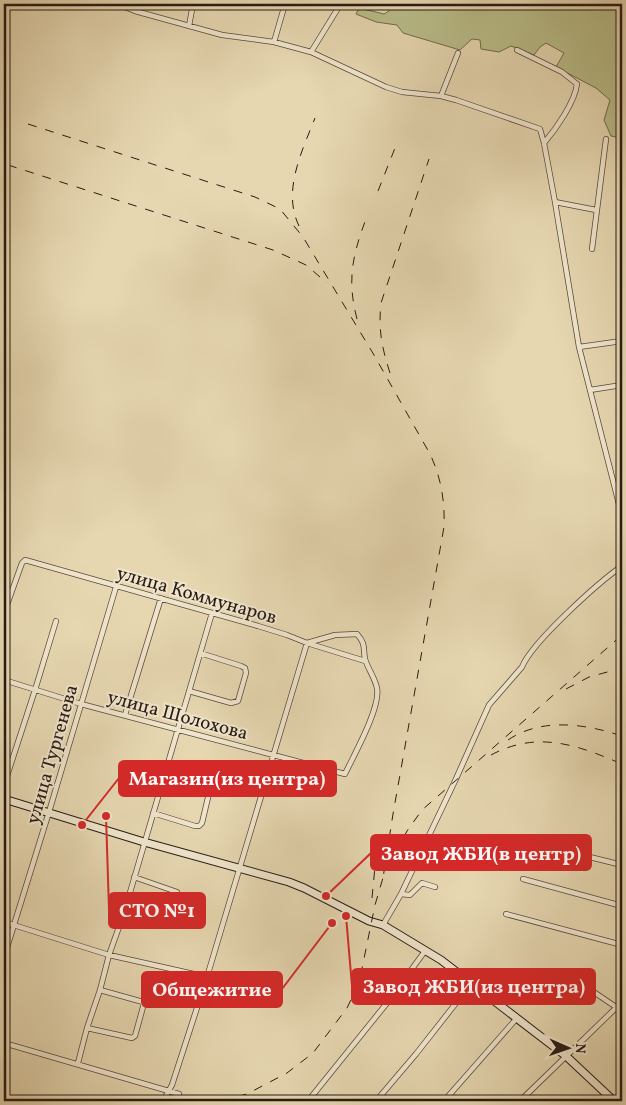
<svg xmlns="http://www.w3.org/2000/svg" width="626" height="1105" font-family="Vollkorn,serif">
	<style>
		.green { fill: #b9bd89; stroke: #706c4e }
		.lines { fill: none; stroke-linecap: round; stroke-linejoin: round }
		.street-casing { stroke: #574a3b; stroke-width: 6 }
		.secondary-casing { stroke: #271b14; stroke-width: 9 }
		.street { stroke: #efe5cc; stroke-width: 4.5 }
		.secondary { stroke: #efe5cc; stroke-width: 7 }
		.rail { stroke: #271b14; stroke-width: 1; stroke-dasharray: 9 9; stroke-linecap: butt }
		.labels { text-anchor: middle; stroke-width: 4; stroke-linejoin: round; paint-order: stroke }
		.street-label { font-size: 19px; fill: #271b14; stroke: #efe5cc }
		.leader { fill: none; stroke: #d62828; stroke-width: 2 }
		.callout-dot { fill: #d62828; stroke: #efe5cc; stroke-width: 2 }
		.callout { fill: #d62828; stroke: #d62828; stroke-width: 2 }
		.callout-label { font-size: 20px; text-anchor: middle; font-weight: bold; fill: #fff }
	</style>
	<rect width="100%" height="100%" fill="#e6d7b1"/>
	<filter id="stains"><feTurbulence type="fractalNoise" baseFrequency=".004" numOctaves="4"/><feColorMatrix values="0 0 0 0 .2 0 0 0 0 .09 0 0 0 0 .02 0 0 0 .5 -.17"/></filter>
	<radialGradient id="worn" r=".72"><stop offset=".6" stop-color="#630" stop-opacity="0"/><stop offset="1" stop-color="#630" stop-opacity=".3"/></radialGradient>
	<path class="green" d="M364 4H622V138L611 136 604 120 610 100 596 88 556 67 564 53 546 43 540 47 534 55 511 46 499 52 481 49 480 40 472 39 460 50 403 33 397 25 376 22 356 14 359 8 384 14 389 11 388 5 376 7Z"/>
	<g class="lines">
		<defs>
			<path id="street" d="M117 4 135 11 222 35 274 42 311 52 386 87 402 92 441 96 456 100 540 129 544 143 555 202 579 347 622 516
				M189 26 193 4
				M274 42 285 4
				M517 50 562 72 577 84C575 102 556 129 544 143
				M311 52 340 5
				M441 96 458 53
				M555 202 596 210
				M592 249 606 139
				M579 347 622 341
				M590 390 622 385
				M4 613 22 563 25 560 258 626 287 635 307 643 335 635 357 634C366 644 363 648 365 659 368 669 375 678 377 688 381 707 354 755 345 774L81 704 4 680
				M189 691 231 703 238 701 246 673 245 668 241 666 200 653
				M125 715 161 598
				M4 785 35 690 56 621
				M153 813 195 826H199L202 823 210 789V785L165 772
				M541 845 622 865
				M523 879 622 906
				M401 894 410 895 422 883 435 887
				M124 913 165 926 169 923 177 892 134 877
				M506 914 622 945
				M4 922 109 955 207 977
				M383 925 401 894 455 781 489 705 522 667C532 642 599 582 622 566
				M4 957 49 812 116 587
				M576 980 616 1007
				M87 1028 132 1038 135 1036 143 1007V1002L100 990
				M4 1043 179 1094
				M78 1063 87 1028 100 990 109 955 124 913 212 613
				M163 1101 172 1085 207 977 307 643 365 661
				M308 1101 387 1003 425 951
				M376 1101 416 1054 471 984
				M444 1101 517 1018
				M520 1101 622 1002"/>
			<path id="secondary" d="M4 799 144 842 289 882 304 888 369 921 383 925 441 960 566 1056 614 1101"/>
		</defs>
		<use href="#street" class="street-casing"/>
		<use href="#secondary" class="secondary-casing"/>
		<use href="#street" class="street"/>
		<use href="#secondary" class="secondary"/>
		<path class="rail" d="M28 124 255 197 280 209 303 237 374 355 430 454C441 477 445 501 444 527L393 814 383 878
			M8 165 273 250 306 265 327 283
			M378 191 395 148
			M299 226C282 191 302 151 315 118
			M357 319C347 281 352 256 366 219
			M390 373C382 348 378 330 381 303L429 159
			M566 689 589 677 622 668
			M508 740C542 717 586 724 622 736
			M491 755C538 730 577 745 622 764
			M387 869 407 831 422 810 622 635
			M372 898 376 856
			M220 1101 247 1094 287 1073 313 1053 347 1008 359 983 375 905 385 871"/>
	</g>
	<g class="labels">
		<g class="street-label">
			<text transform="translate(197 594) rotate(16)" y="7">улица Коммунаров</text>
			<text transform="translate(178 714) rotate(15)" y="7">улица Шолохова</text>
			<text transform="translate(51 754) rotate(-74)" y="7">улица Тургенева</text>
		</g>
	</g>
	<path class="leader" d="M82 825L119 778M326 896L371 853M106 816L109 910M346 916L352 986M332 923L282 989"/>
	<g class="callout-dot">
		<circle cx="82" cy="825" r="5"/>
		<circle cx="326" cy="896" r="5"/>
		<circle cx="106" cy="816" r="5"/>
		<circle cx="346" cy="916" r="5"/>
		<circle cx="332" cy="923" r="5"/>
	</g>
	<g class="callout">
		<rect x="119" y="761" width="217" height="35" rx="5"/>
		<rect x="371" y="835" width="220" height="35" rx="5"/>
		<rect x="109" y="893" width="96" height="35" rx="5"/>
		<rect x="352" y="969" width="243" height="35" rx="5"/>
		<rect x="142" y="972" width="140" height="35" rx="5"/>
	</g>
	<g class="callout-label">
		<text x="227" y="785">Магазин(из центра)</text>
		<text x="481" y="860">Завод ЖБИ(в центр)</text>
		<text x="157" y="917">СТО №1</text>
		<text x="474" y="993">Завод ЖБИ(из центра)</text>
		<text x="212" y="996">Общежитие</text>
	</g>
	<rect width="626" height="1105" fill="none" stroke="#e6d7b1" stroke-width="20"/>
	<rect x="5" y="5" width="616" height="1095" fill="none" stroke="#271b14" stroke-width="2.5"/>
	<rect x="10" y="10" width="606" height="1085" fill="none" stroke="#271b14"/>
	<g transform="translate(568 1048) rotate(92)" stroke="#efe5cc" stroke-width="4" paint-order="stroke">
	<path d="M0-4L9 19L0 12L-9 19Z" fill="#271b14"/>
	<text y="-8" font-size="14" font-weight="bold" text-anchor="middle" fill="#271b14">N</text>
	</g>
	<rect width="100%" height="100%" filter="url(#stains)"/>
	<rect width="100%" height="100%" fill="url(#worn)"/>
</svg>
